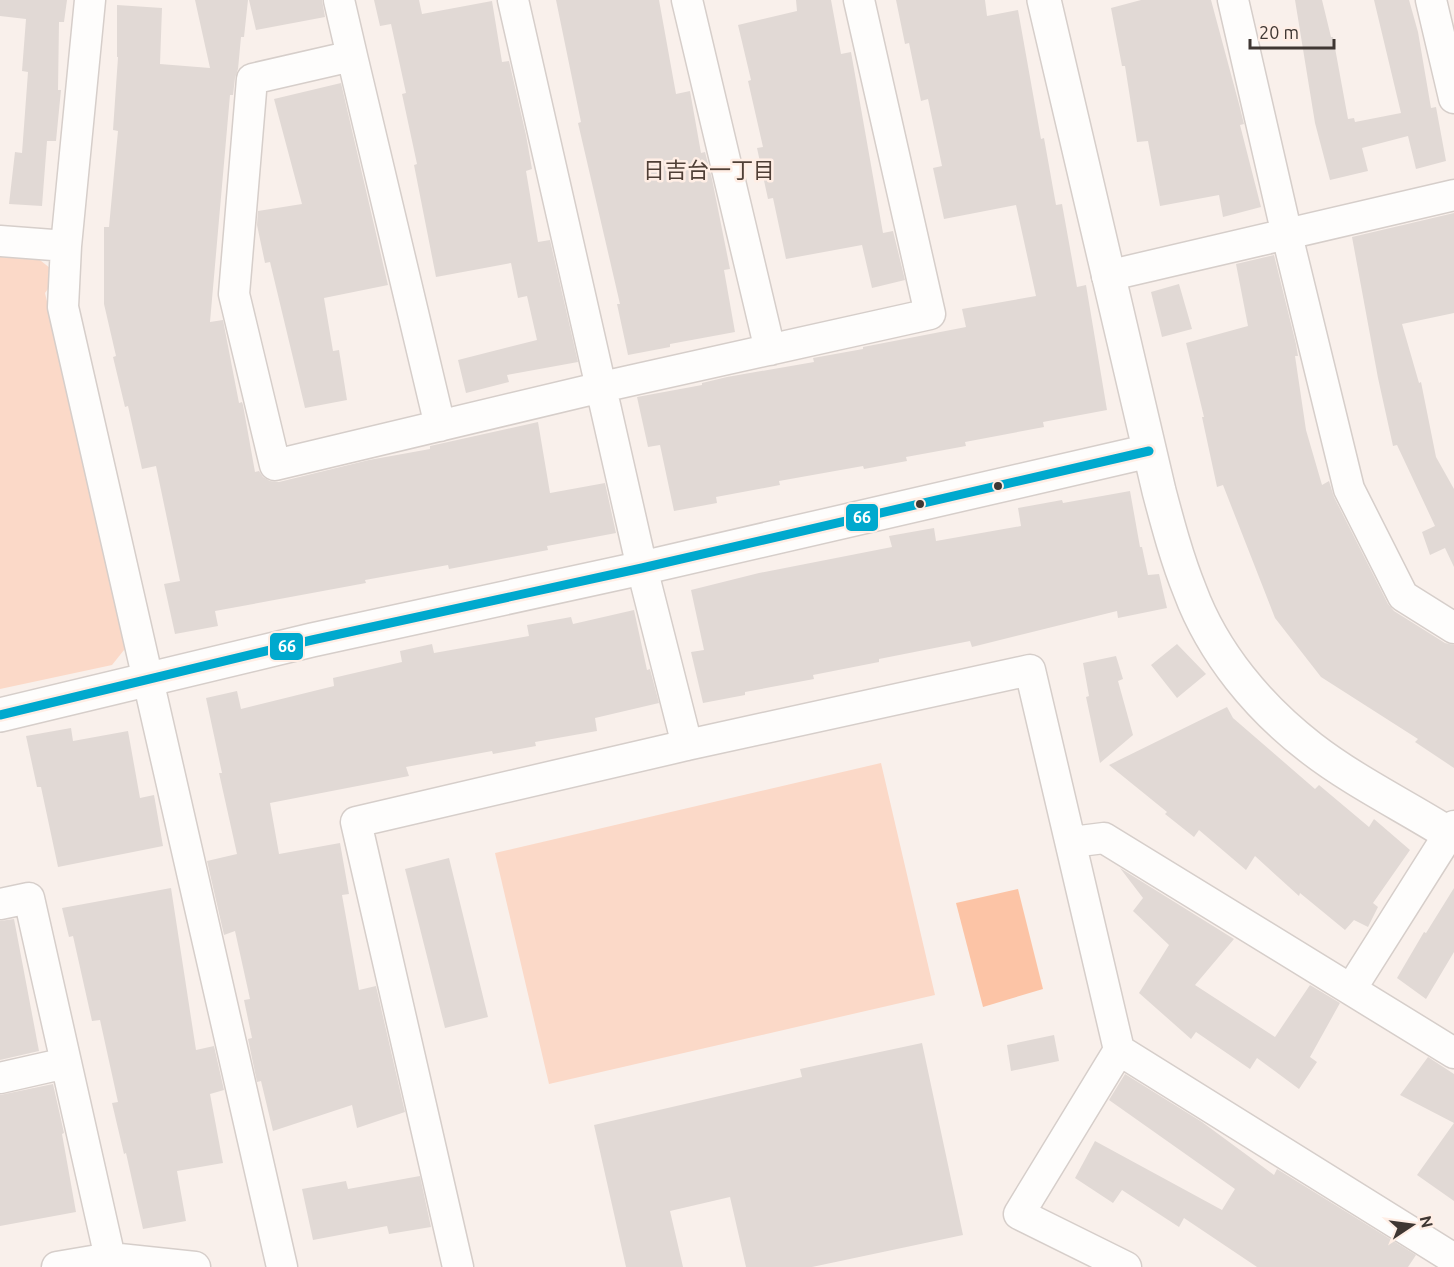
<svg xmlns="http://www.w3.org/2000/svg" width="1454" height="1267" font-family="Ubuntu,'Noto Sans JP',sans-serif">
	<style>
		.green { fill: #fbd9c8 }
		.water { fill: #fcc4a6 }
		.building { fill: #e1d9d5 }
		.lines { fill: none; stroke-linecap: round; stroke-linejoin: round }
		.street-casing { stroke: #d6ceca; stroke-width: 33 }
		.secondary-casing { stroke: #d6ceca; stroke-width: 36 }
		.street { stroke: #fefdfc; stroke-width: 30 }
		.secondary { stroke: #fefdfc; stroke-width: 33 }
		.bus-1-casing { stroke: #ffeee5; stroke-width: 14 }
		.bus-1 { stroke: #00a9ce; stroke-width: 9 }
		.bus-dot { fill: #3f3733; stroke: #ffeee5; stroke-width: 2 }
		.labels { text-anchor: middle; stroke-width: 5; stroke-linejoin: round; paint-order: stroke }
		.neighbourhood-label { font-size: 22px; fill: #4f3f36; stroke: #ffeee5 }
		.line-badge { stroke: #ffeee5; stroke-width: 2 }
		.badge-label { font-size: 16px; text-anchor: middle; font-weight: bold; fill: #fff }
	</style>
	<rect width="100%" height="100%" fill="#f9f0eb"/>
	<path class="green" d="M0 254 36 257 50 268V286L45 293 128 645 112 665 0 689Z
		M881 763 935 995 549 1084 495 853Z"/>
	<path class="water" d="M1018 889 1043 989 983 1007 956 903Z"/>
	<path class="building" d="M0 0H67L64 22H59L58 90H61L56 141H47L42 206 9 204 15 152 22 153 28 72 22 71 26 19 0 16Z
		M195 0H248L244 37H241L238 69 235 78 233 95H230L210 322 223 320 239 403 242 402 243 405 255 472 259 471 263 477 270 481 279 482 369 460 430 449V446L538 422 550 493 605 483 616 533 547 546 548 550 491 561 449 569 448 565 365 580 366 583 215 611 218 626 175 634 164 584 180 581 156 466 142 469 128 406 125 407 113 357 116 356 104 304V227H109L118 131 113 130 118 57H117V5L162 8 160 64 210 68Z
		M249 0H322L325 17 256 30Z
		M374 0H419L422 14 492 1 502 62 509 61 526 135 532 169 526 171 538 242 550 240 578 362 507 375 509 382 466 393 458 360 537 340 527 296 518 298 511 263 436 277 414 165 417 164 402 94 406 93 391 24 380 26Z
		M556 0H659L676 94 690 91 701 153 705 152 712 179 730 269 724 270 735 332 670 344V347L628 355 617 304H620L578 123 581 122Z
		M796 0H831L841 54 851 52 883 233 893 231 905 280 872 288 862 245 786 259 773 198 768 199 757 148 763 147 748 81 751 80 738 25 797 11Z
		M896 0H985L987 16 1018 10 1041 139 1044 138 1056 205 1062 204 1077 287 1086 285 1107 410 1043 422 1044 427 965 442 966 446 906 457 907 461 864 469 863 466 779 481 780 485 716 497 717 503 674 511 660 445 648 447 637 397 702 385V383L727 377 814 362 813 358 863 349V347L966 327 962 309 1036 296 1016 205 944 219 933 168 942 166 928 99 921 101 909 43 905 44Z
		M1141 0H1211L1239 104 1244 124 1240 125 1261 207 1223 217 1219 195 1160 206 1148 141 1137 142 1125 66H1122L1111 8Z
		M1295 0H1322L1331 37H1333L1348 119 1354 118 1355 122 1401 113 1374 0H1409L1418 32 1431 108 1436 107 1446 161 1416 169 1408 136 1362 148 1368 171 1330 180 1315 123Z
		M341 83 388 285 324 298 333 351 339 350 347 400 305 408 270 262 265 263 257 225 258 211 302 204 274 99Z
		M1454 213V313L1402 324 1419 383 1421 382 1436 457 1454 489V567L1445 548 1430 555 1422 532 1435 526 1397 445 1393 446 1378 378 1352 237Z
		M1274 255 1296 344 1298 356H1295L1306 430 1322 485 1329 481 1334 497 1388 604 1394 611 1445 643 1454 645V768L1415 742 1418 739 1321 677 1275 618 1223 485 1217 487 1202 417H1204L1186 343 1248 326 1236 264Z
		M1179 284 1192 329 1162 337 1151 292Z
		M1130 491 1140 547H1142L1148 575 1159 574 1167 608 1118 618 1117 611 972 647 970 641 879 659V662L813 675 814 679 745 692V695L703 703 691 652 704 650 691 590 759 573 892 547 889 536 934 528 936 541 1021 526 1018 508 1062 500 1063 503Z
		M634 610 647 670 650 669 659 703 595 718 597 731 535 742 536 746 493 754 492 751 406 767 409 776 270 803 279 854 340 843 349 894 342 895 359 990 376 986 405 1112 357 1128 352 1105 273 1131 261 1081 257 1082 248 1039 252 1038 244 1000 250 999 235 931 224 935 207 861 237 854 219 773H222L206 698 237 691 241 709 334 686 333 678 402 662 400 651 432 644 434 653 529 636 527 625 571 617 573 624Z
		M1177 644 1206 674 1177 698 1151 665Z
		M1116 656 1123 679 1118 681 1133 735 1100 763 1086 697 1089 696 1083 663Z
		M1227 707 1233 718 1315 789 1319 785 1369 827 1374 819 1410 850 1373 903 1378 907 1368 927 1354 920 1345 930 1300 893 1299 896 1255 856 1246 870 1199 830 1194 837 1165 814 1167 812 1109 765Z
		M71 728 73 741 128 731 140 798 154 795 163 846 58 867 41 787H37L26 736Z
		M449 858 488 1017 445 1028 405 869Z
		M1120 868 1234 939 1195 985 1275 1037 1310 985 1340 1003 1310 1057 1317 1062 1299 1089 1257 1058 1250 1069 1196 1032 1191 1039 1139 993 1169 945 1133 911 1143 898Z
		M171 888 196 1050 214 1046 224 1090 210 1094 223 1163 177 1171 186 1221 143 1229 126 1153 124 1154 112 1103 118 1102 100 1020 92 1021 73 936 69 937 62 908Z
		M1454 888V952L1426 999 1397 978 1424 932 1426 933Z
		M14 919 39 1051 0 1060V921Z
		M1054 1035 1059 1061 1011 1071 1007 1045Z
		M922 1043 963 1235 812 1267H746L730 1197 670 1211 683 1267H626L594 1125 802 1077 800 1069Z
		M1428 1057 1454 1074V1201L1417 1175 1454 1123 1400 1095Z
		M1125 1074 1202 1122 1274 1175 1277 1169 1416 1255 1408 1267H1257L1184 1218 1179 1227 1122 1190 1113 1203 1075 1178 1095 1141 1222 1210 1235 1189 1109 1100Z
		M53 1084 64 1133 62 1134 76 1212 0 1226V1095Z
		M420 1176 431 1227 389 1234 387 1226 313 1240 302 1189 346 1181 348 1189Z"/>
	<g class="lines">
		<defs>
			<path id="street" d="M339 0 352 56 252 79 234 294 275 465 602 387 930 314 859 0
				M513 0 642 568 687 745
				M687 0 770 350
				M1233 0 1287 235 1349 489 1403 596 1454 628
				M1431 0 1454 98
				M352 56 440 426
				M0 241 66 246 63 307 282 1267
				M66 246 90 0
				M1107 276 1454 195
				M1072 842 1104 838 1454 1053
				M0 904 29 898 110 1258
				M1351 989 1454 826
				M1119 1050 1019 1214 1126 1267
				M0 1078 66 1063
				M57 1267 110 1258 195 1267
				M458 1267 356 822 687 745 1030 670 1119 1050 1454 1259"/>
			<path id="secondary" d="M1044 0 1159 491C1168 525 1177 559 1190 591 1213 653 1259 708 1311 748 1355 782 1407 807 1454 837
				M0 715 312 640 642 568 1149 451"/>
		</defs>
		<use href="#street" class="street-casing"/>
		<use href="#secondary" class="secondary-casing"/>
		<use href="#street" class="street"/>
		<use href="#secondary" class="secondary"/>
		<defs>
			<path id="bus-1" d="M0 715 312 640 642 568 1149 451"/>
		</defs>
		<use href="#bus-1" class="bus-1-casing"/>
		<use href="#bus-1" class="bus-1"/>
	</g>
	<g class="bus-dot">
		<circle cx="998" cy="486" r="5"/>
		<circle cx="920" cy="504" r="5"/>
	</g>
	<g class="labels">
		<g class="neighbourhood-label">
			<text x="709" y="178">日吉台一丁目</text>
		</g>
	</g>
	<g class="line-badge">
		<rect x="845" y="503" width="34" height="29" rx="6" fill="#00a9ce"/>
		<rect x="269" y="632" width="35" height="29" rx="6" fill="#00a9ce"/>
	</g>
	<g class="badge-label">
		<text x="862" y="523">66</text>
		<text x="287" y="652">66</text>
	</g>
	<g transform="translate(1412 1225) rotate(77)" stroke="#ffeee5" stroke-width="4.5" paint-order="stroke">
	<path d="M0-4.5L10 22L0 15L-10 22Z" fill="#3f3733"/>
	<text y="-9" font-size="16" font-weight="bold" text-anchor="middle" fill="#3f3733">N</text>
	</g>
	<path d="M1250 39v9h84v-9" fill="none" stroke="#3f3733" stroke-width="3"/>
	<text x="1259" y="39" font-size="18" fill="#3f3733" stroke="#ffeee5" stroke-width="4.5" paint-order="stroke">20 m</text>
</svg>
